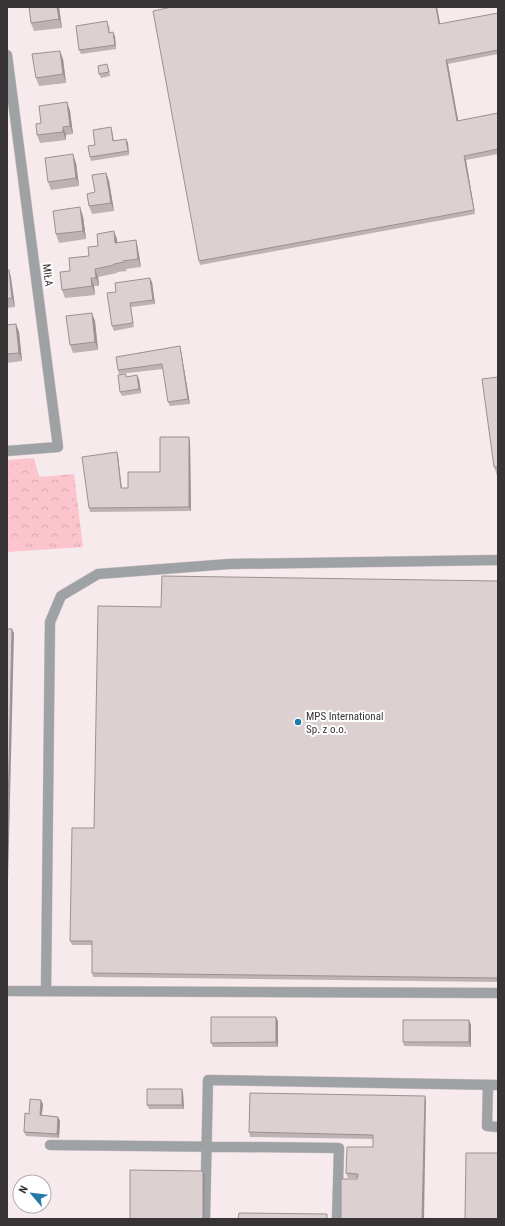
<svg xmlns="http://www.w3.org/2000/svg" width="505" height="1226" font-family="'Roboto Condensed',sans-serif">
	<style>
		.grass { fill: url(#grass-tufts) }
		.park { fill: url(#park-crowns) }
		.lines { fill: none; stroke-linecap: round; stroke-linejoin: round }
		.minor-casing { stroke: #d1c5c7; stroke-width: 11 }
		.minor { stroke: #9ea2a5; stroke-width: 10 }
		.wall { fill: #bdb3b4 }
		.shaded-wall { fill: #9a9292 }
		.building { fill: #dcd0d1; stroke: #9a9292 }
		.poi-dot { fill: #2479a9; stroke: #fff; stroke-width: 1.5 }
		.labels { text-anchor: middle; stroke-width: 4; stroke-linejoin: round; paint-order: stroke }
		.street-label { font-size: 11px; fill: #383334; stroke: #fff }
		.poi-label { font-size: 11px; fill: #383334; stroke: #fff; text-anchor: start }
	</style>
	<defs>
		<pattern id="grass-tufts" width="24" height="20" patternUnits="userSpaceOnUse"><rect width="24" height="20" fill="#fcc4cd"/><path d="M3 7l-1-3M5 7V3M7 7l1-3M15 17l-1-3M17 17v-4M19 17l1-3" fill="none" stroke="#d9a9b1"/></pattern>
		<pattern id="park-crowns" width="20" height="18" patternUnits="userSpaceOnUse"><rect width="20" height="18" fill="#fcc4cd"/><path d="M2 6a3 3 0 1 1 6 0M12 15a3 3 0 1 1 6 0" fill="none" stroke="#d9a9b1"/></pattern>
	</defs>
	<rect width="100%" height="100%" fill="#f7eaec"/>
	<path class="grass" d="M34 458 39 477 74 474 83 547 7 552V460Z"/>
	<path class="park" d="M31 462 34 480 72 478 77 540 7 541V464Z"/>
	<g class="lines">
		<defs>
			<path id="minor" d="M7 55 58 447 7 451
				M7 991 498 993
				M46 991 50 622 61 596 98 574 229 564 498 560
				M488 1085 487 1126 498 1127
				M50 1145 339 1148 337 1219
				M205 1219 208 1080 498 1085"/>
		</defs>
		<use href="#minor" class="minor-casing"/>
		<use href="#minor" class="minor"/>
	</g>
	<path class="wall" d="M29 7H59L62 28 34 31 31 23Z
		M172 7H437L440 24 498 13V54L448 64 458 121 498 113V154L466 160 475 214 200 265 199 261Z
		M109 25 110 33 115 36 116 49 81 54 79 50Z
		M63 59 66 83 39 86 36 78Z
		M109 69 110 76 101 78 99 74Z
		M67 102 70 111 73 134 66 135V140L40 143 37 135 41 123Z
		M112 131 114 141 126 139 128 143 129 155 91 161 90 157 95 145Z
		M76 163 79 186 51 190 48 182Z
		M106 173 109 181 114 211 92 214 89 206 95 192Z
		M83 216 86 239 59 243 56 234Z
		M117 239V243L136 240 138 249 141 267 126 269 127 271 117 272V273L98 277 99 286H94L95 295 65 298 62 290 70 271 89 256 98 246Z
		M7 270H9L11 278 15 307 7 308Z
		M152 282 155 304 131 307 134 327 114 331 112 326 116 292Z
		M95 321 98 350 73 353 70 345Z
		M16 324 19 332 22 361 7 363V325Z
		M180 346 181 351 190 404 170 406 168 402 163 369 119 374 118 370Z
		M126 377 139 379 141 393 122 396 120 392Z
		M498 377V478L494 467Z
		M190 441 191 511 90 512 89 508 117 452 118 456 122 488H128L160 472Z
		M498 581V982L93 977 92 973V945H72L70 941 94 828 161 607Z
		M276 1017 278 1021V1047H213L211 1043Z
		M469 1020 471 1025V1047L404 1046 403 1042Z
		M183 1093 184 1109H149L147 1105Z
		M426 1100 357 1179V1178H348L346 1173 373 1147V1139L250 1137 249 1132Z
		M43 1104 42 1115 58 1117 60 1121 59 1138 26 1136 24 1132 29 1114Z"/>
	<path class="shaded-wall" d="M57 7H59L62 28 59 19Z
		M436 7H437L441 28 439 24Z
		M113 32 115 36 116 49 115 45Z
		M60 51 63 59 66 83 63 74Z
		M446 60 448 64 459 125 457 121Z
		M67 102 70 111 73 134 70 126Z
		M63 127 66 135V140L63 132Z
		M111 127 112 131 114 145 113 141Z
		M126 139 128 143 129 155 128 151Z
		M73 154 76 163 79 186 76 178Z
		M464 156 466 160 475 214 474 210Z
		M106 173 109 181 114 211 111 203Z
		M80 207 83 216 86 239 83 231Z
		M114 231 117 239 118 251 115 243Z
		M136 240 138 249 141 267 138 259Z
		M95 269 98 277 99 286 96 278Z
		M9 270 11 278 15 307 12 298Z
		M91 278 94 286 95 295 92 286Z
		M150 278 152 282 155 304 153 300Z
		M92 313 95 321 98 350 95 342Z
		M16 324 19 332 22 361 19 353Z
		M180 346 181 351 190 404 188 399Z
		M137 375 139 379 141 393 139 389Z
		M189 437 190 441 191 511 189 507Z
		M117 452 118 456 122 493 121 488Z
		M12 629 14 633 7 923V853Z
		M276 1017 278 1021V1047L276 1042Z
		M469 1020 471 1025V1047L469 1042Z
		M182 1089 183 1093 184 1109 182 1105Z
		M425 1096 426 1100 424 1219H422Z
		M41 1100 43 1104 41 1120 40 1115Z
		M58 1117 60 1121 59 1138 57 1134Z
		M203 1171 205 1176 204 1219H203Z"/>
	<path class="building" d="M29 7H57L59 19 31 23Z
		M172 7H436L439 24 498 13V50L446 60 457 121 498 113V149L464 156 474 210 199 261 153 11Z
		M107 21 109 33 113 32 115 45 79 50 76 26Z
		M60 51 63 74 36 78 32 54Z
		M107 64 109 72 99 74 98 66Z
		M67 102 70 126 63 127V132L37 135 36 124 41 123 39 106Z
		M111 127 113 141 126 139 128 151 90 157 88 146 95 145 93 130Z
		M73 154 76 178 48 182 45 158Z
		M106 173 111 203 89 206 87 194 95 192 92 175Z
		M80 207 83 231 56 234 53 211Z
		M114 231 115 243 136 240 138 259 123 261 124 262 114 264V265L95 269 96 278H91L92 286 62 290 60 272 70 271 69 258 89 256 88 247 98 246 97 234Z
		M7 270H9L12 298 7 299Z
		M150 278 153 300 130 303 133 323 112 326 107 293 116 292 115 283Z
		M92 313 95 342 70 345 66 316Z
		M16 324 19 353 7 354V325Z
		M180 346 188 399 168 402 162 364 118 370 116 357Z
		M126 374V377L137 375 139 389 120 392 118 375Z
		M498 377V467H494L482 379Z
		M160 437H189V507L89 508 82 457 117 452 121 488H128V472H160Z
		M162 576 498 581V978L92 973V941H70L72 828H94L98 606 161 607Z
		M7 629H12L7 853Z
		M211 1017H276V1042L211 1043Z
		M403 1020H469V1042H403Z
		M147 1089H182V1105H147Z
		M250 1093 425 1096 422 1219H341V1179H357L358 1174 346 1173 347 1147H373V1135L249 1132Z
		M30 1099 41 1100 40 1115 58 1117 57 1134 24 1132 25 1113 29 1114Z
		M466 1153H498V1219H465Z
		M130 1170 203 1171V1219H130Z
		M239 1213 327 1214V1219H238Z"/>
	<circle class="poi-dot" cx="298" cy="722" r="4"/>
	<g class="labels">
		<g class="street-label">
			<text transform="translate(48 275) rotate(83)" y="4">MIŁA</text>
		</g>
		<g class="poi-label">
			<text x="306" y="720">MPS International<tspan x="306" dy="13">Sp. z o.o.</tspan></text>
		</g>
	</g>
	<rect width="505" height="1226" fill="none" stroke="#383334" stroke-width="16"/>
	<g transform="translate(32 1194) rotate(298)"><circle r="19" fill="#ffffff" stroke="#afadae"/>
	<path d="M0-3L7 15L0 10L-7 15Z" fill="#2479a9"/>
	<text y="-6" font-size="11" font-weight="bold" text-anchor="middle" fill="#383334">N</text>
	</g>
</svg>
